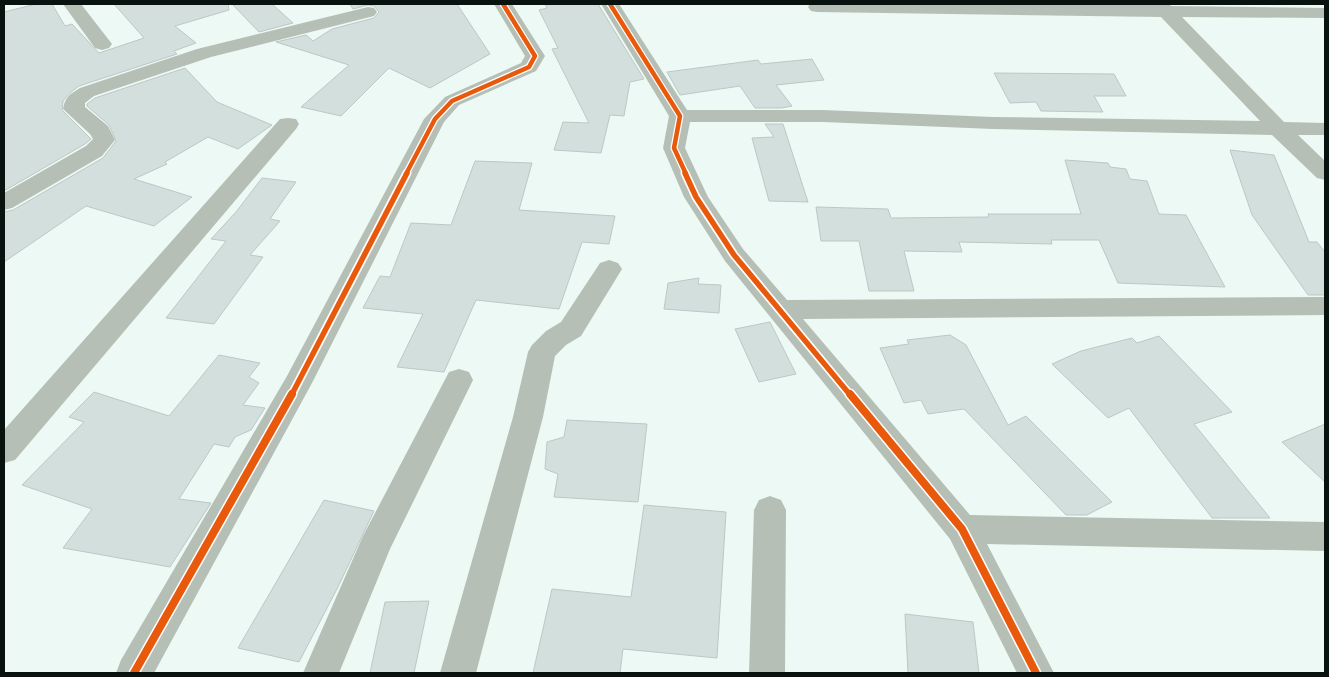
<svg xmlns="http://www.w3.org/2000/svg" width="1329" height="677" font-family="'IBM Plex Sans',sans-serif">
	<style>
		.building { fill: #d2dfdc; stroke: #bbc8c6 }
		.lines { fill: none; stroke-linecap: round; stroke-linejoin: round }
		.minor { fill: #b6bfb6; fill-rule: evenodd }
		.cycleway-far2-casing { stroke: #fff; stroke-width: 7 }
		.cycleway-far1-casing { stroke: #fff; stroke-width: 9 }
		.cycleway-casing { stroke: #fff; stroke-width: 11 }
		.cycleway-far2 { stroke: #e8590c; stroke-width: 4.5 }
		.cycleway-far1 { stroke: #e8590c; stroke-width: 5.5 }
		.cycleway { stroke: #e8590c; stroke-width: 8 }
	</style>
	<rect width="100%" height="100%" fill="#ecf9f4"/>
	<path class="building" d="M36 4H52L65 26 72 24 99 53 144 38 114 4H228L229 10 175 26 196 43 174 51 177 54 79 86 70 93 63 101 62 110 91 139 85 144 4 191V12Z
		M232 4H272L293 23 259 32Z
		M350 4H457L490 54 430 88 389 68 341 116 301 107 349 65 276 42 306 35 313 41 332 29 374 18 379 12 374 6 368 5 353 9Z
		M545 4H598L644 79 630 82 624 116 610 115 601 153 554 150 563 122 589 123 552 49 558 48 539 10 547 8Z
		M812 59 824 80 776 85 792 106 782 108H755L740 86 680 95 667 72 758 60 761 64Z
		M185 68 217 102 272 125 238 149 208 137 165 162 167 164 134 179 192 197 154 226 86 206 4 262V212L13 210 103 158 116 141 109 125 87 106V104L95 98Z
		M994 73 1114 74 1126 96H1094L1103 112 1041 111 1036 102 1010 103Z
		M765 124H783L808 202 769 201 752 138 774 137Z
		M1230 150 1274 155 1309 242H1317L1325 252V295H1308L1252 215Z
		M1065 160 1108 163 1110 167 1126 169 1130 179 1147 181 1159 214 1186 215 1225 287 1118 283 1099 240H1051L1052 244 959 242 962 252 904 251 914 291H869L859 241H821L816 207 888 209 891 218 989 217 988 214H1081Z
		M475 161 532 163 519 210 615 216 609 244 582 242 559 309 476 300 444 372 397 367 423 314 363 308 380 276 390 277 411 223 451 225Z
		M262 178 296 182 270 219 280 221 250 255 263 257 214 324 166 318 226 241 211 239 236 212Z
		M699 278 698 284 721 285 719 313 664 309 668 283Z
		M770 322 796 374 759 382 735 329Z
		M950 335 966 345 1008 425 1026 416 1112 502 1087 515H1066L964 409 928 414 921 400 904 403 880 348 909 344 907 340Z
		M1159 336 1232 412 1194 424 1270 518H1212L1129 408 1108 418 1052 364 1081 351 1132 338 1137 343Z
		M219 355 260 363 249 377 259 383 243 405 265 408 251 430 235 437 229 447 214 444 179 499 211 503 170 567 63 548 92 509 22 485 84 422 69 417 94 392 169 416Z
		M567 420 647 424 638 502 554 497 558 474 545 469 547 442 564 437Z
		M1325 424V482L1282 442Z
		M324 500 374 511 338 587 299 662 238 648Z
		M644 505 726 512 717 658 623 649 620 673H533L552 589 631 597Z
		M429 601 414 673H370L385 602Z
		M905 614 973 622 979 673H908Z"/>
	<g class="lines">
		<path class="minor" d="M63 4H81L112 44 109 48 102 50 95 48Z
			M494 4H512L545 56 536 71 459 105 444 122 312 383 154 673H116L121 660 287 376 424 119 445 97 521 63 525 56Z
			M601 4H619L687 110H823L993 117 1260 121 1161 17 817 12 811 11 808 7 810 4 1151 5 1150 4H1169L1171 6 1325 8V18L1182 17 1284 122 1325 123V135H1298L1325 161V180L1317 178 1272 135 993 129 823 122H690L685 148 708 197 743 249 787 300 1325 297V315L803 319 970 515 1325 522V551L987 544 1054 673H1017L950 539 725 261 684 197 663 148 669 116Z
			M368 7 374 8 377 12 374 16 211 57 94 96 85 103V107L108 126 115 140 102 156 12 208 4 210V193L86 146 93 139 90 134 63 109C65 97 70 94 80 88L197 49Z
			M288 118 296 119 299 124 296 129 15 460 4 463V430L280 119Z
			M609 260 618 263 622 269 581 336 566 345 555 356 543 417 476 673H440L513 417 528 352 532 345 546 331 561 322 600 263Z
			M459 369 469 372 473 380 390 549 339 673H303L363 536 449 372Z
			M770 496 781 500 786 510 785 673H749L754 510 759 500Z"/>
		<defs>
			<path id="cycleway-far2" d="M610 4 680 116 674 148 686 174
				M406 174 435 119 452 101 529 67 535 56 503 4"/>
			<path id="cycleway-far1" d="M685 173 696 197 734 255 851 396
				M291 396 407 173"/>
			<path id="cycleway" d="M850 394 962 529 1036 673
				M134 673 292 394"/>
		</defs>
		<use href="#cycleway-far2" class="cycleway-far2-casing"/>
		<use href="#cycleway-far1" class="cycleway-far1-casing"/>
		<use href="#cycleway" class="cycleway-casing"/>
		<use href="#cycleway-far2" class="cycleway-far2"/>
		<use href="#cycleway-far1" class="cycleway-far1"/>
		<use href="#cycleway" class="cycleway"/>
	</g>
	<rect width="1329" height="677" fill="none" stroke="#081310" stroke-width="10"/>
</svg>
